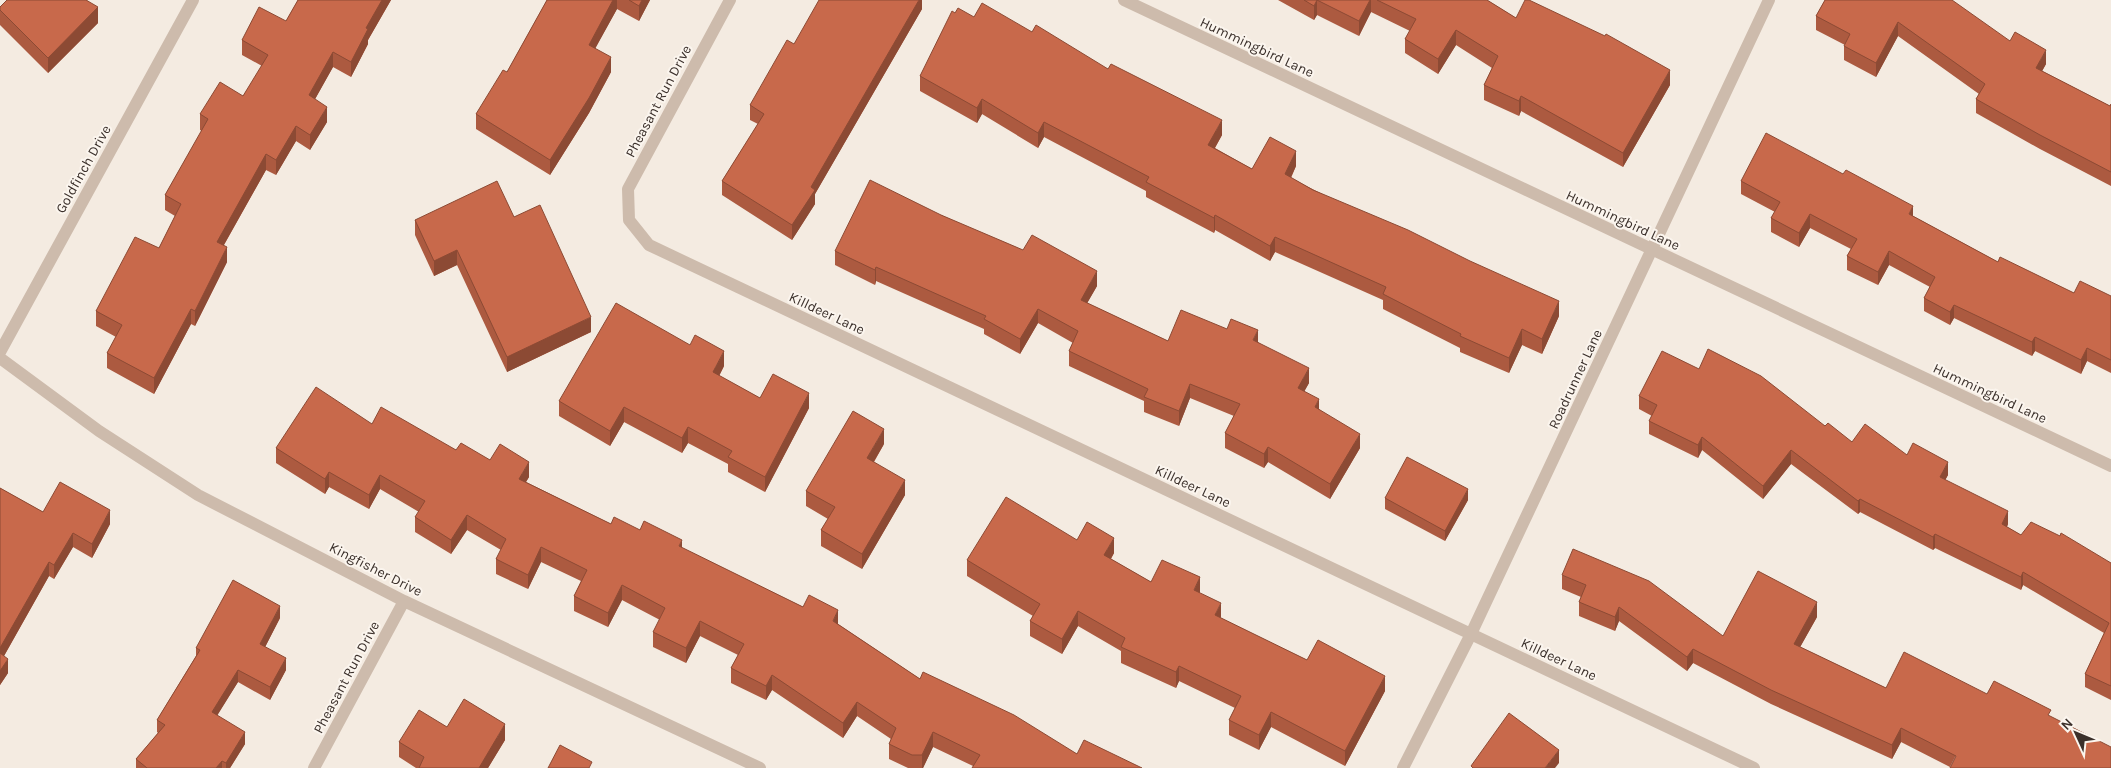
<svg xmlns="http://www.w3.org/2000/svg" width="2111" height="768" font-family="Karla,sans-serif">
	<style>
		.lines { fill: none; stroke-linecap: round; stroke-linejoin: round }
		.minor { stroke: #cdbbac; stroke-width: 12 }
		.wall { fill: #ac5a40 }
		.shaded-wall { fill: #8c4a34 }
		.building { fill: #c8694b; stroke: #8c4a34 }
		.labels { text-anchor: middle; stroke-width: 4; stroke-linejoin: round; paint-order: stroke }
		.street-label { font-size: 14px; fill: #3b302b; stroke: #fbf5ee }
	</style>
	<rect width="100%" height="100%" fill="#f4ebe1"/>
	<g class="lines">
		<path class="minor" d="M730 0 628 189 629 220 649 245 1754 768
			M1124 0 2111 466
			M0 352 193 0
			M0 358 99 431 198 495 404 601 760 768
			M314 768 404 601
			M1403 768 1471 634 1769 0"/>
	</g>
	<path class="wall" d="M7 0H87L98 23 48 73 0 25V7Z
		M298 0H391L368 40V44L351 77 333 67 315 99 327 122 310 150 296 141 276 175 266 170 224 245 227 262 195 326 191 324 154 394 107 368V353L116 337 96 326V311L159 248 175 216 165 210V195L202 131 200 130V114L243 96 262 66 242 55V40L286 21Z
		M547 0H650L639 21 617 9 595 48 611 72 589 113 550 175 476 129V114L507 72Z
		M922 0V9L815 194V204L792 240 722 195V181L758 124 750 120V105L794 44Z
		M1278 0H1487L1516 18 1670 85 1623 167 1521 111 1519 116 1484 100V85L1492 68 1456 45 1438 74 1405 53V39L1410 31 1371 12 1359 36 1317 15 1314 20Z
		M1825 0 2010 41 2046 64 2042 71 2110 106 2111 104V186L2040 149 1976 113V99L1979 94 1898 36 1876 77 1844 60V46L1845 45 1816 30V16Z
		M955 13 1032 32 1108 69 1222 135 1215 148 1252 169 1296 166 1291 178 1559 316 1542 354 1522 345 1509 373 1460 352V348L1383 309V300L1275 252 1270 261 1215 230 1214 233 1146 197V191L1044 137 1038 148 982 114 977 123 920 91V76Z
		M1741 181 1913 216 1998 262 2074 293 2111 296V373L2087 361 2081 374 2035 351 2032 356 1954 318 1950 325 1924 311V298L1930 287 1889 265 1878 285 1847 270V256L1851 249 1810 228 1799 247 1771 232V218L1775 212 1741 194Z
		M941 215 1097 286 1087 303 1168 341 1258 342 1309 383 1304 391 1319 409 1360 448 1330 499 1268 462 1264 468 1225 448V433L1234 416 1190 398 1179 426 1144 412V401L1069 366V351L1073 343 1038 323 1020 354 984 334V329L876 281 875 285 835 265V251Z
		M514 217 591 332 507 372 457 265 434 276 415 235V220Z
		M724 366 719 376 760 398 809 408 765 492 728 472V464L688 443 682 453 624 422 610 446 559 416V401Z
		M1699 369 1825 426 1852 442 1907 455 1948 475 1945 480 2008 524 2007 527 2021 535 2111 563V700L2085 687V674L2104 633 2023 585 2021 590 1935 548 1933 550 1860 512 1858 514 1791 464 1763 499 1702 450 1698 458 1649 434V421L1652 416 1639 409V396Z
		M372 424 490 460 529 477 526 482 611 524 640 530 682 548 838 624 920 679 1077 754 1142 768 973 766 933 747 923 768H908L889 759V744L891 739 857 716 843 738 772 690 766 700 731 683V668L738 655 700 636 686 663 653 647V632L660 620 622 600 608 627 574 611V596L581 581 541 562 528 589 496 574V559L501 550 467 530 451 554 415 532V517L419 512 380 489 369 509 329 487 325 494 276 463V448Z
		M884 444 874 462 905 495 862 569 821 546V530L828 519 806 506V491Z
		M0 488 43 512 110 524 92 558 73 547 54 579 49 576 4 656 8 673 0 685Z
		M1385 498 1468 500 1445 541 1385 509Z
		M1077 540 1114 553 1111 559 1151 582 1200 592 1199 593 1221 618 1307 660 1385 691 1345 766 1271 727 1259 750 1229 735V720L1235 708 1179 681 1176 688 1121 663V651L1078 626 1062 654 1030 636V621L1033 616 967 576V560Z
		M1562 575 1723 636 1817 617 1800 647 1886 688 1987 694 1950 767 1901 742 1892 759 1771 704 1693 663 1687 671 1619 621 1615 631 1579 616V602L1581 597 1562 589Z
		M280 618 265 647 286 670 270 700 238 682 217 715 245 744 230 768H136V759L158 733 157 732V720L196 656V648Z
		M447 727 505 740 488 768H416L399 757V742Z"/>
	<path class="shaded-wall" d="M382 0H391L368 40V44L351 77V62L366 28Z
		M613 0H617V9L589 60V45Z
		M642 0H650L639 21V6Z
		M919 0H922V9L815 194V204L792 240V225L811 187Z
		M1317 0V15L1314 20V6Z
		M1370 0H1371V12L1359 36V21Z
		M98 7V23L48 73V58Z
		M1898 22V36L1876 77V63Z
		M1456 30V45L1438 74V59Z
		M2046 50V64L2036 82V68Z
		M333 52V67L309 110V95Z
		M611 57V72L589 113 550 175V160Z
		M1670 70V85L1623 167V153Z
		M1521 96V111L1519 116V101Z
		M982 99V114L977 123V108Z
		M327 107V122L310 150V135Z
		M1222 120V135L1208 160V145Z
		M1044 122V137L1038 148V133Z
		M296 126V141L276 175V160Z
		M1296 151V166L1285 190V174Z
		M266 154V170L217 257V242Z
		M1913 206V219L1909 214Z
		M1810 214V228L1799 247V233Z
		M1215 215V230L1214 233V218Z
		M1275 237V252L1270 261V246Z
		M227 247V262L195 326V311Z
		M457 250V265L434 276V261Z
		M1889 251V265L1878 285V272Z
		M876 267V281L875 285V270Z
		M1097 271V286L1081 314V300Z
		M1559 301V316L1542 354V339Z
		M1954 305V318L1950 325V312Z
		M191 309V324L154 394V378Z
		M1038 309V323L1020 354V339Z
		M591 317V332L507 372V357Z
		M1522 329V345L1509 373V358Z
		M1258 330V344L1253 340Z
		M2035 337V351L2032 356V342Z
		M2087 348V361L2081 374V360Z
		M724 351V366L713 388V372Z
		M1309 368V383L1298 403V388Z
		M1190 384V398L1179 426V411Z
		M809 393V408L765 492V477Z
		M1319 399V413L1315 407Z
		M624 407V422L610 446V431Z
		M688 427V443L682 453V438Z
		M884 429V444L867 473V458Z
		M1360 434V448L1330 499V484Z
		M1702 437V450L1698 458V445Z
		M1268 447V462L1264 468V454Z
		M1791 450V464L1763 499V486Z
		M529 462V477L519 493V479Z
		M1948 462V475L1940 490V477Z
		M329 472V487L325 494V479Z
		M380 475V489L369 509V495Z
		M905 480V495L862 569V554Z
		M1468 489V500L1445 541V531Z
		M1860 499V512L1858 514V501Z
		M110 510V524L92 558V544Z
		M2008 511V524L2002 537V524Z
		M467 515V530L451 554V540Z
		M73 533V547L54 579V565Z
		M1935 534V548L1933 550V537Z
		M1114 538V553L1104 570V555Z
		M682 540V554L679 546Z
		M541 547V562L528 589V575Z
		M49 562V576L0 663V648Z
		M2023 572V585L2021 590V577Z
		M1200 577V592L1194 606V590Z
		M622 585V600L608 627V613Z
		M1817 602V617L1794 658V644Z
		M1221 603V618L1215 615Z
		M280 606V618L260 657V644Z
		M1619 607V621L1615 631V617Z
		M838 610V625L833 621Z
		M1078 611V626L1062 654V639Z
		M700 621V636L686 663V648Z
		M1693 649V663L1687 671V657Z
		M286 658V670L270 700V687Z
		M8 659V673L0 685V671Z
		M1179 666V681L1176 688V672Z
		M238 670V682L212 724V712Z
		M772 675V690L766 700V686Z
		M1385 676V691L1345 766V751Z
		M857 702V716L843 738V723Z
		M1271 712V727L1259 750V735Z
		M505 724V740L488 768H479Z
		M1901 728V742L1892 759V745Z
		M245 732V744L230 768H226V763Z
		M933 732V747L923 768H922V755Z
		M1559 750V763L1555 768H1545Z
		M222 761V768H216Z"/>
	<path class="building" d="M7 0H86L98 7 48 58 0 10V7Z
		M298 0H382L366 28 368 29 351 62 333 52 309 95 327 107 310 135 296 126 276 160 266 154 217 242 227 247 195 311 191 309 154 378 107 353 122 325 96 311 135 237 159 248 181 204 165 195 208 119 200 114 220 82 243 96 268 55 242 40 259 7 286 21Z
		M547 0H613L589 45 611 57 589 98 550 160 476 114 503 70 507 72Z
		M629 0H642L639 6Z
		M819 0H919L811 187 815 190 792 225 722 181 764 114 750 105 787 40 794 44Z
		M1304 0H1370L1359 21 1317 0 1314 6Z
		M1377 0H1487L1516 18 1525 0H1529L1605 36 1606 34 1670 70 1623 153 1521 96 1519 101 1484 85 1498 56 1456 30 1438 59 1405 39 1416 19Z
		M1825 0H1952L2010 41 2015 32 2046 50 2036 68 2110 106 2111 104V172L2040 135 1976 99 1985 84 1898 22 1876 63 1844 46 1850 34 1816 16Z
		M982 3 1032 32 1036 25 1108 69 1111 64 1222 120 1208 145 1252 169 1270 137 1296 151 1285 174 1313 190 1408 230 1470 261 1559 301 1542 339 1522 329 1509 358 1460 336 1461 334 1383 294 1386 287 1275 237 1270 246 1215 215 1214 218 1146 182 1149 177 1044 122 1038 133 982 99 977 108 920 76 952 11 955 13 958 8 974 17Z
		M1766 133 1843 174 1846 170 1913 206 1909 214 1998 262 2000 257 2074 293 2080 281 2111 296V360L2087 348 2081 360 2035 337 2032 342 1954 305 1950 312 1924 298 1935 277 1889 251 1878 272 1847 256 1857 239 1810 214 1799 233 1771 218 1780 202 1741 181Z
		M870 180 941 215 1023 250 1032 235 1097 271 1081 300 1168 341 1181 310 1227 329 1231 319 1258 330 1253 340 1309 368 1298 388 1319 399 1315 407 1360 434 1330 484 1268 447 1264 454 1225 433 1240 404 1190 384 1179 411 1144 397 1148 389 1069 351 1078 331 1038 309 1020 339 984 319 986 316 876 267 875 270 835 251Z
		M497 181 514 217 540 205 591 317 507 357 457 250 434 261 415 220Z
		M616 303 690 345 695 335 724 351 713 372 760 398 773 374 809 393 765 477 728 457 732 451 688 427 682 438 624 407 610 431 559 401Z
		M1708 349 1761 376 1825 426 1828 423 1852 442 1865 424 1907 455 1913 443 1948 462 1940 477 2008 511 2002 524 2021 535 2031 522 2060 536 2061 533 2111 563V686L2085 674 2109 623 2023 572 2021 577 1935 534 1933 537 1860 499 1858 501 1791 450 1763 486 1702 437 1698 445 1649 421 1657 405 1639 396 1662 351 1699 369Z
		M316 387 372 424 381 407 456 450 461 443 490 460 500 444 529 462 519 479 611 524 614 517 640 530 644 521 682 540 679 546 803 607 809 595 838 610 833 621 920 679 923 672 1014 715 1077 754 1084 740 1142 768H972L980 755 933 732 922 755H912L889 744 896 728 857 702 843 723 772 675 766 686 731 668 744 644 700 621 686 648 653 632 665 608 622 585 608 613 574 596 587 570 541 547 528 575 496 559 506 539 467 515 451 540 415 517 425 501 380 475 369 495 329 472 325 479 276 448Z
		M853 411 884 429 867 458 905 480 862 554 821 530 835 507 806 491Z
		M1407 457 1468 489 1445 531 1385 498Z
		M60 482 110 510 92 544 73 533 54 565 49 562 0 648V488L43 512Z
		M1006 497 1077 540 1087 522 1114 538 1104 555 1151 582 1162 560 1200 577 1194 590 1221 603 1215 615 1307 660 1318 640 1385 676 1345 751 1271 712 1259 735 1229 720 1241 696 1179 666 1176 672 1121 647 1125 638 1078 611 1062 639 1030 621 1040 604 967 560Z
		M1573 549 1649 581 1723 636 1758 571 1817 602 1794 644 1886 688 1904 652 1987 694 1994 681 2051 710 2048 715 2111 747V768H1950L1956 756 1901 728 1892 745 1771 690 1693 649 1687 657 1619 607 1615 617 1579 602 1586 585 1562 575Z
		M233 580 280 606 260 644 286 658 270 687 238 670 212 712 245 732 226 763 222 761 216 768H147L136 759 165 725 157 720 200 650 196 648Z
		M0 653 8 659 0 671Z
		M464 699 505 724 479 768H419L424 757 399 742 419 710 447 727Z
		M1509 713 1559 750 1545 768H1473L1471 766Z
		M560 745 592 762 589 768H548Z"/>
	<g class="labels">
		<g class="street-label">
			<text transform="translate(1257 47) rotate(25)" y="5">Hummingbird Lane</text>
			<text transform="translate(658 101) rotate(-62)" y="5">Pheasant Run Drive</text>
			<text transform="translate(83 169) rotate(-61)" y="5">Goldfinch Drive</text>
			<text transform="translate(1623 220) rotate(25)" y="5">Hummingbird Lane</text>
			<text transform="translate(827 313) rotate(25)" y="5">Killdeer Lane</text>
			<text transform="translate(1575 379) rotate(-65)" y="5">Roadrunner Lane</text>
			<text transform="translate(1990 393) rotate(25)" y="5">Hummingbird Lane</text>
			<text transform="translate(1193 486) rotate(25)" y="5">Killdeer Lane</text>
			<text transform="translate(376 569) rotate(27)" y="5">Kingfisher Drive</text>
			<text transform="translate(1559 659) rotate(25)" y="5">Killdeer Lane</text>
			<text transform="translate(346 677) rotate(-62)" y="5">Pheasant Run Drive</text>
		</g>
	</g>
	<g transform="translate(2076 733) rotate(314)" stroke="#fbf5ee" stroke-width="4" paint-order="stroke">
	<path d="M0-4L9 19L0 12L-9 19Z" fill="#3b302b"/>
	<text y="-8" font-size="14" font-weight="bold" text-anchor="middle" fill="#3b302b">N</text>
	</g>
</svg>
